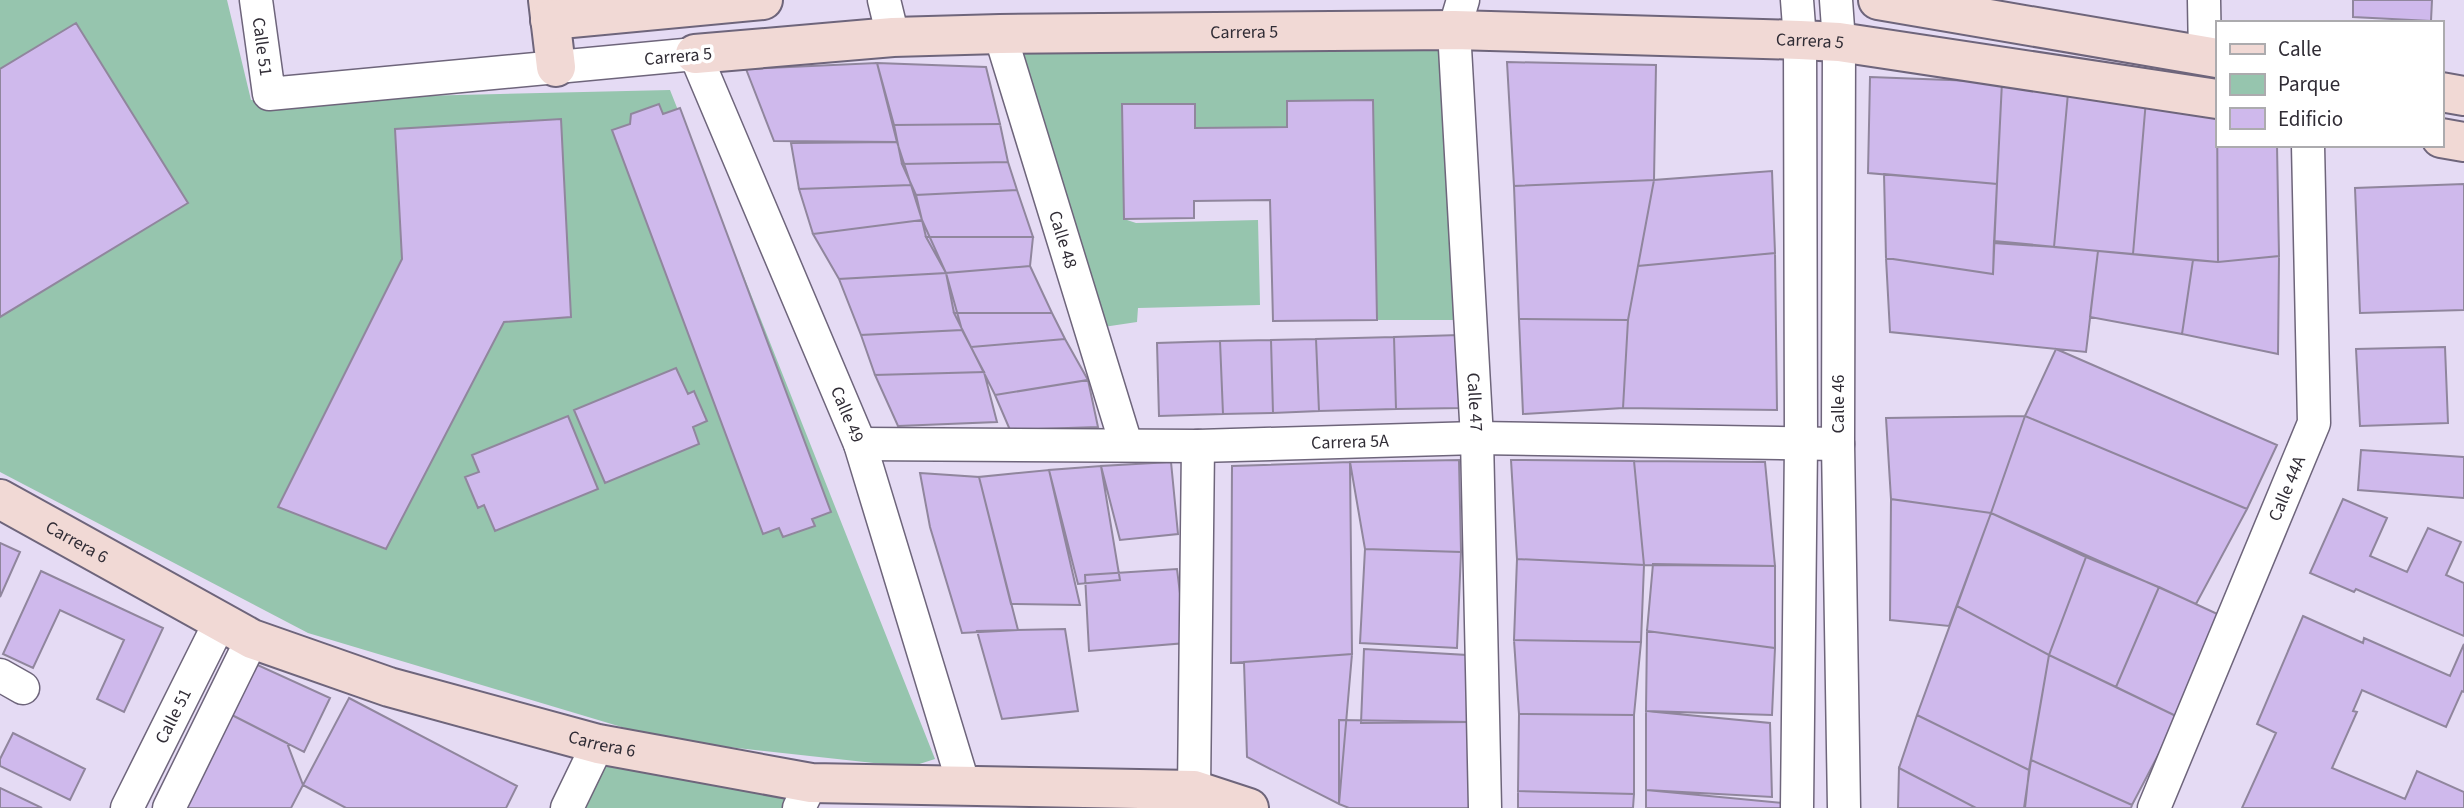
<svg xmlns="http://www.w3.org/2000/svg" width="2464" height="808" font-family="'Source Sans 3',sans-serif">
	<style>
		.green { fill: #96c5ae }
		.building { fill: #cfb9ec; stroke: #90869d; stroke-width: 2 }
		.lines { fill: none; stroke-linecap: round; stroke-linejoin: round }
		.street-casing { stroke: #6e657b; stroke-width: 35 }
		.secondary-casing { stroke: #6e657b; stroke-width: 42 }
		.street { stroke: #fff; stroke-width: 32 }
		.secondary { stroke: #f1d9d5; stroke-width: 38 }
		.labels { text-anchor: middle; stroke-width: 7; stroke-linejoin: round; paint-order: stroke }
		.street-label { font-size: 18px; fill: #302c35; stroke: #fff }
	</style>
	<rect width="100%" height="100%" fill="#e5dbf4"/>
	<path class="green" d="M0 0H227L251 100 670 90 935 759 910 767 665 740 308 633 0 472Z
		M1454 30 1470 320H1377L1373 100 1287 101V127L1195 128 1194 104H1123L1124 219 1136 223 1258 220 1260 305 1138 308 1137 322 1090 329 1000 34Z
		M604 765 790 800 787 808H584Z"/>
	<path class="building" d="M2353 0H2432L2431 21 2353 17Z
		M76 23 188 203 0 317V69Z
		M1507 62 1656 65 1654 180 1514 186Z
		M877 63 986 67 1000 124 894 125Z
		M877 63 897 142 774 141 746 69Z
		M1870 77 2002 82 1997 184 1868 173Z
		M2002 82 2068 93 2054 247 1994 243Z
		M2068 93 2146 100 2133 254 2054 247Z
		M1373 100 1377 320 1273 321 1270 200 1194 201V218L1124 219 1122 104H1195V128L1287 127V101Z
		M2146 100 2217 106 2218 262 2133 254Z
		M659 104 663 114 680 108 831 512 812 519 815 526 783 537 779 528 763 534 612 130 630 124 631 114Z
		M2217 106V145H2277L2279 256 2218 262Z
		M561 119 571 317 504 322 386 549 278 507 402 259 395 129Z
		M1000 124 1008 162 902 164 894 125Z
		M897 142 911 185 799 189 791 143Z
		M1008 162 1017 190 916 195 902 164Z
		M1772 171 1775 253 1638 266 1654 180Z
		M1884 174 1997 184 1993 274 1886 258Z
		M1654 180 1628 320 1519 319 1514 186Z
		M2464 184V310L2360 313 2355 188Z
		M911 185 922 220 813 234 799 189Z
		M1017 190 1033 237H926L916 195Z
		M922 220 946 273 839 279 813 234Z
		M926 237H1033L1030 266 946 273Z
		M1994 241 2098 251 2086 352 1890 332 1886 258 1993 274Z
		M2098 251 2193 260 2182 334 2090 317Z
		M1775 253 1777 410 1623 408 1628 320 1638 266Z
		M2279 256 2278 354 2182 334 2193 260 2218 262Z
		M1030 266 1052 313H954L946 273Z
		M946 273 962 330 861 335 839 279Z
		M954 313H1052L1065 339 971 347Z
		M1519 319 1628 320 1623 408 1523 414Z
		M962 330 984 372 875 375 861 335Z
		M1459 335 1461 408 1396 409 1394 337Z
		M1394 337 1396 409 1319 411 1316 339Z
		M1065 339 1088 380 995 395 971 347Z
		M1316 339 1319 411 1273 413 1271 340Z
		M1271 340 1273 413 1223 414 1220 341Z
		M1220 341 1223 414 1159 416 1157 343Z
		M2445 347 2448 423 2360 426 2356 349Z
		M2056 349 2277 445 2247 509 2025 416Z
		M676 368 688 394 694 391 707 421 693 427 699 444 605 483 574 410Z
		M984 372 997 422 898 426 875 375Z
		M1088 380 1098 427 1010 430 995 395Z
		M568 416 598 489 495 531 484 505 478 508 465 477 479 472 472 455Z
		M2025 416 2247 509 2196 604 1991 513Z
		M2025 416 1991 513 1891 499 1886 418Z
		M2361 450 2464 457V498L2358 490Z
		M1459 460 1461 552 1365 549 1350 462Z
		M1511 460 1634 461 1644 565 1517 559Z
		M1634 461 1765 462 1775 566 1644 565Z
		M1171 462 1178 534 1120 540 1101 466Z
		M1350 462 1352 654 1231 663 1232 466Z
		M1101 466 1120 580 1078 584 1049 470Z
		M1049 470 1080 605 1011 604 979 477Z
		M920 473 979 477 1018 630 962 633 930 527Z
		M1891 499 1991 513 1949 626 1890 620Z
		M2343 499 2387 518 2370 556 2407 572 2428 528 2461 542 2446 575 2464 583V636L2356 589 2354 592 2310 573Z
		M1991 513 2086 557 2049 655 1957 606Z
		M0 543 20 552 0 597Z
		M1365 549 1461 552 1457 648 1360 643Z
		M2086 557 2159 587 2116 687 2049 655Z
		M1517 559 1644 565 1641 642 1514 640Z
		M1653 564 1775 566V648L1647 631Z
		M1177 569 1186 643 1089 651 1085 575Z
		M41 571 163 628 124 712 97 699 124 640 60 610 33 668 3 654Z
		M2159 587 2226 618 2178 717 2116 687Z
		M1957 606 2049 655 2029 770 1917 715Z
		M2303 616 2363 643 2364 638 2450 676 2464 644V692L2462 691 2446 727 2362 690 2353 711 2357 712 2332 768 2405 799 2417 771 2464 792V808H2242L2276 733 2257 724Z
		M1065 629 1078 711 1002 719 977 631Z
		M1647 631 1775 648 1772 715 1646 711Z
		M1514 640 1641 642 1634 715 1519 714Z
		M1364 649 1467 655 1470 722 1361 723Z
		M1352 654 1339 804 1247 757 1244 662Z
		M2049 655 2178 717 2132 805 2031 760Z
		M251 662 330 698 304 752 226 712Z
		M349 698 517 786 506 808H346L303 785Z
		M1646 711 1770 723 1772 797 1646 790Z
		M226 712 287 743 303 785 291 808H176Z
		M1519 714 1634 715V794L1518 791Z
		M1917 715 2029 770 2025 808H1976L1899 768Z
		M1339 720 1470 722 1472 808H1349L1339 804Z
		M13 733 85 769 70 800 0 766V759Z
		M2031 760 2132 805 2131 808H2024Z
		M1899 768 1976 808H1898Z
		M0 788 42 808H0Z
		M1646 790 1782 803V808H1646Z
		M1518 791 1634 794 1633 808H1518Z"/>
	<g class="lines">
		<defs>
			<g id="street">
				<path id="s1" d="M256 0 269 94 695 54 860 444 964 786"/>
				<path d="M884 0 893 37"/>
				<path id="s2" d="M1463 0 1454 30 1477 438 1485 808"/>
				<path d="M1836 0 1839 42 1838 444 1844 808"/>
				<path d="M2204 0 2205 57"/>
				<path id="s3" d="M1000 34 1126 444"/>
				<path id="s4" d="M860 444 1198 446 1477 438 1838 444"/>
				<path d="M0 675 23 688"/>
				<path d="M1194 790 1198 446"/>
				<path id="s5" d="M127 808 220 622"/>
				<path d="M169 808 252 639"/>
				<path d="M567 808 598 744"/>
				<path d="M799 808 811 783"/>
				<path d="M1797 808 1801 444 1800 40 1797 0"/>
				<path id="s6" d="M2154 808 2314 423 2308 145"/>
			</g>
			<g id="secondary">
				<path d="M548 0 556 67"/>
				<path d="M1878 0 2217 58"/>
				<path d="M550 20 763 0"/>
				<path id="s7" d="M695 54 893 37 1000 34 1454 30 1800 40 1839 42 2217 99"/>
				<path d="M2441 92 2464 96"/>
				<path d="M2441 138 2464 142"/>
				<path id="s8" d="M0 499 252 639 389 687 598 744 811 783 1194 790 1249 808"/>
			</g>
		</defs>
		<use href="#street" class="street-casing"/>
		<use href="#secondary" class="secondary-casing"/>
		<use href="#street" class="street"/>
		<use href="#secondary" class="secondary"/>
	</g>
	<g class="labels">
		<g class="street-label">
			<text dy="6" stroke="none"><textPath href="#s7" startOffset="550">Carrera 5</textPath></text>
			<text dy="6" stroke="none"><textPath href="#s7" startOffset="1116">Carrera 5</textPath></text>
			<text dy="6" stroke="none"><textPath href="#s1" startOffset="47">Calle 51</textPath></text>
			<text transform="translate(678 56) rotate(-5)" y="6">Carrera 5</text>
			<text dy="6" stroke="none"><textPath href="#s3" startOffset="215">Calle 48</textPath></text>
			<text dy="6" stroke="none"><textPath href="#s2" startOffset="404">Calle 47</textPath></text>
			<text transform="translate(1838 404) rotate(-90)" y="6">Calle 46</text>
			<text dy="6" stroke="none"><textPath href="#s1" startOffset="914">Calle 49</textPath></text>
			<text dy="6" stroke="none"><textPath href="#s4" startOffset="490">Carrera 5A</textPath></text>
			<text dy="6" stroke="none"><textPath href="#s6" startOffset="346">Calle 44A</textPath></text>
			<text dy="6" stroke="none"><textPath href="#s8" startOffset="88">Carrera 6</textPath></text>
			<text dy="6" stroke="none"><textPath href="#s5" startOffset="103">Calle 51</textPath></text>
			<text dy="6" stroke="none"><textPath href="#s8" startOffset="654">Carrera 6</textPath></text>
		</g>
	</g>
	<rect x="2216" y="21" width="228" height="126" fill="#ffffff" stroke="#acabae" stroke-width="2"/>
	<rect x="2230" y="44" width="35" height="10" fill="#f1d9d5" stroke="#acabae" stroke-width="2"/>
	<text x="2278" y="56" font-size="21" fill="#302c35">Calle</text>
	<rect x="2230" y="74" width="35" height="21" fill="#96c5ae" stroke="#acabae" stroke-width="2"/>
	<text x="2278" y="91" font-size="21" fill="#302c35">Parque</text>
	<rect x="2230" y="108" width="35" height="21" fill="#cfb9ec" stroke="#acabae" stroke-width="2"/>
	<text x="2278" y="126" font-size="21" fill="#302c35">Edificio</text>
</svg>
